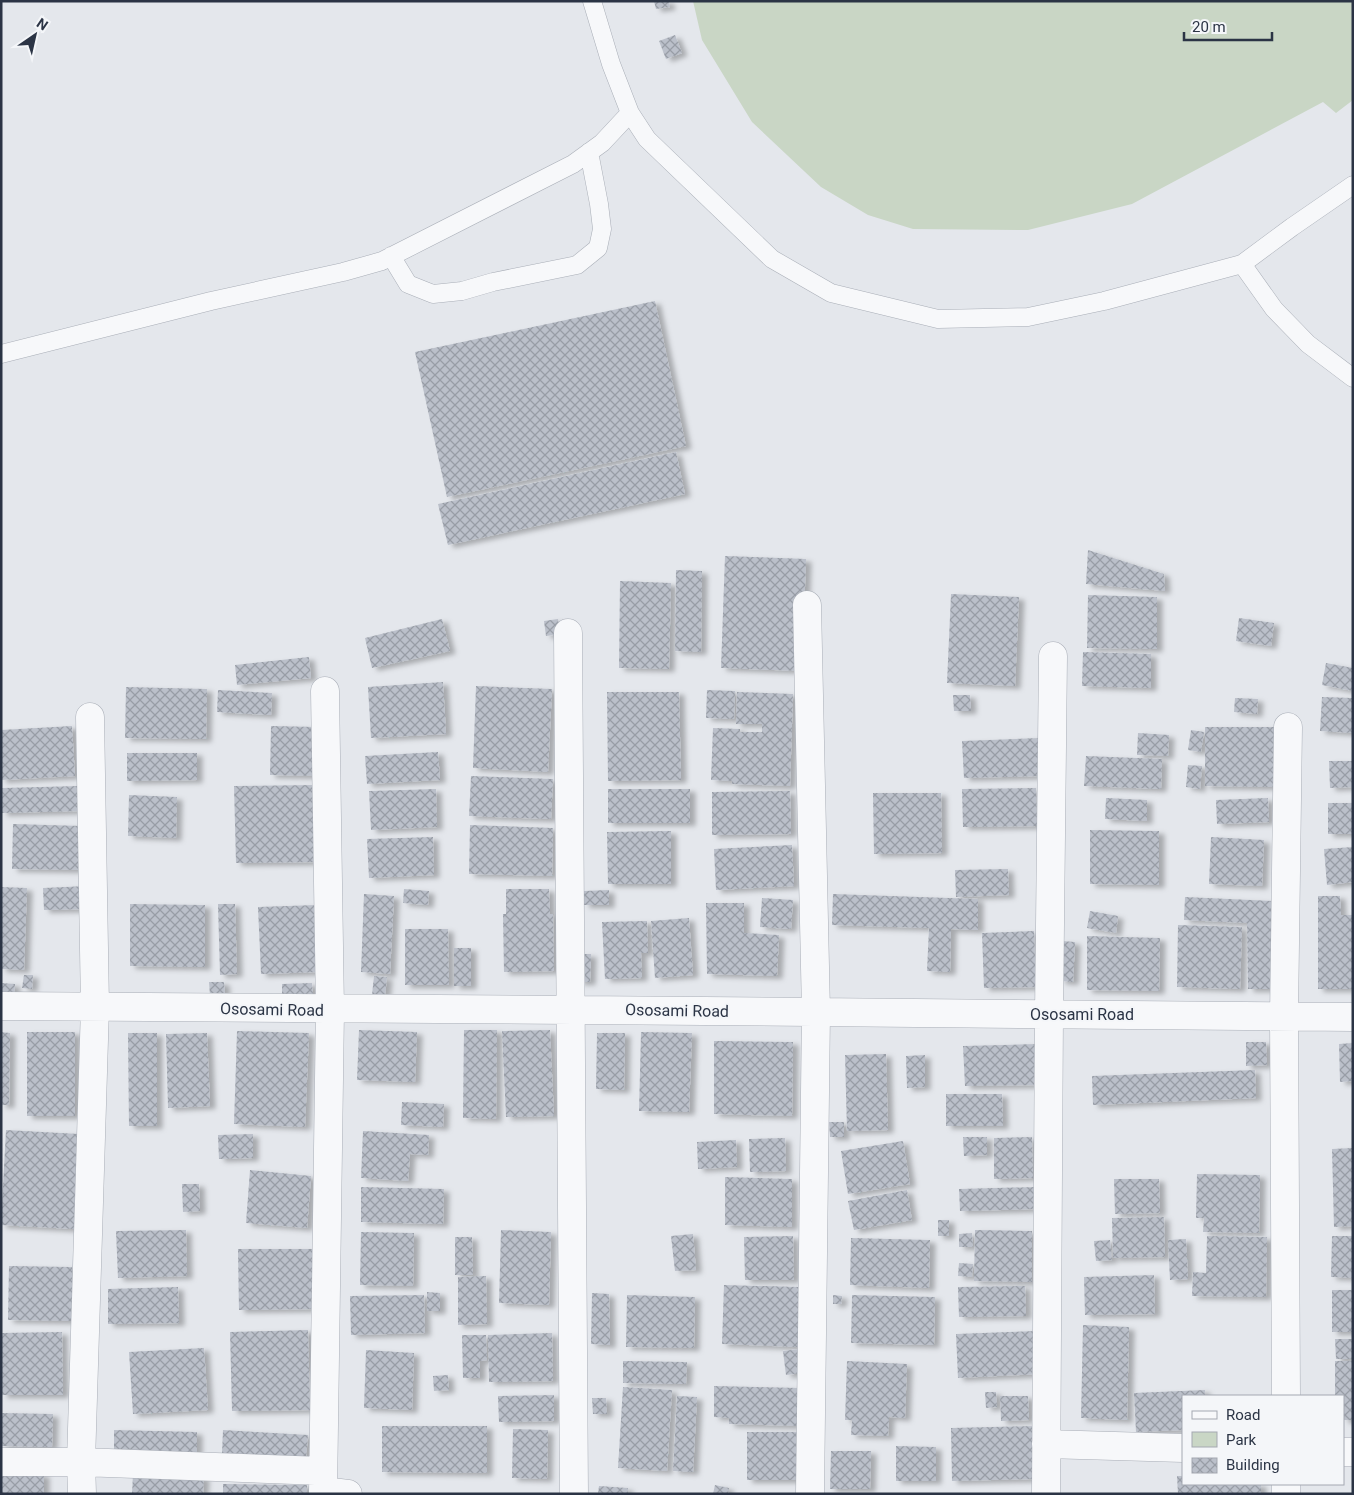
<svg xmlns="http://www.w3.org/2000/svg" width="1354" height="1495" font-family="Roboto,sans-serif">
	<style>
		.green { fill: #c9d6c5 }
		.building { fill: url(#building-cross-hatch); filter: url(#shadow) }
		.lines { fill: none; stroke-linecap: round; stroke-linejoin: round }
		.lane-casing { stroke: #a9aeb7; stroke-width: 19 }
		.street-casing { stroke: #a9aeb7; stroke-width: 29 }
		.lane { stroke: #f7f8fa; stroke-width: 18 }
		.street { stroke: #f7f8fa; stroke-width: 28 }
		.labels { text-anchor: middle; stroke-width: 4; stroke-linejoin: round; paint-order: stroke }
		.street-label { font-size: 16px; fill: #2b3445; stroke: #f4f6f9 }
	</style>
	<defs>
		<pattern id="building-cross-hatch" width="8" height="8" patternUnits="userSpaceOnUse" patternTransform="scale(1.25)"><rect width="8" height="8" fill="#bbc0ca"/><path d="M0 0l8 8M0 8l8-8" fill="none" stroke="#989da6"/></pattern>
		<filter id="shadow"><feDropShadow dx="5.5" dy="3" stdDeviation="2.5" flood-color="#0004"/></filter>
	</defs>
	<rect width="100%" height="100%" fill="#e4e7ec"/>
	<path class="green" d="M693 1H1353V100L1336 113 1323 102 1132 204 1028 230 913 229 868 215 821 187 752 122 702 40Z"/>
	<path class="building" d="M654 1H669L670 7 656 9Z
		M675 35 682 53 666 59 659 41Z
		M655 301 686 446 447 497 415 352Z
		M676 452 685 494 448 545 438 504Z
		M1088 550 1164 574 1165 591 1086 584Z
		M725 556 806 559 802 671 721 668Z
		M676 570 702 571 701 652 675 651Z
		M620 581 671 583 669 669 619 668Z
		M951 594 1019 597 1015 686 947 683Z
		M1088 595 1157 597V649L1087 648Z
		M1239 618 1274 623 1271 646 1236 641Z
		M442 619 450 651 372 668 365 638Z
		M558 619 560 634 546 636 544 621Z
		M1083 652 1151 654V688L1082 686Z
		M309 657 311 678 237 685 235 665Z
		M1326 663 1353 668V691L1322 685Z
		M443 682 446 734 371 738 368 687Z
		M476 686 552 689 548 772 473 768Z
		M126 687 207 689 206 739 125 738Z
		M218 690 272 693 271 715 217 712Z
		M707 690 735 691 734 719 706 718Z
		M607 692H679L681 780 608 781Z
		M737 692 793 694 790 786 732 784V781L711 780 713 728 740 729V732H762V724H736Z
		M953 695H970L971 711H954Z
		M1322 697 1353 698V733L1320 731Z
		M1235 698 1258 699 1257 714 1234 712Z
		M72 726 75 776 1 780V730Z
		M271 726 318 727 317 776 270 775Z
		M1205 727H1277V787L1205 786Z
		M1191 730 1204 732 1201 752 1188 750Z
		M1138 733 1169 735 1168 756 1137 755Z
		M1039 738 1041 776 964 778 962 741Z
		M438 752 440 780 367 784 365 756Z
		M127 753H197V780L127 781Z
		M1086 756 1162 759 1161 789 1084 786Z
		M1329 761H1353V787L1330 788Z
		M1188 765 1202 766 1200 789 1186 787Z
		M471 776 553 779 551 819 469 816Z
		M314 785 316 862 236 863 234 786Z
		M79 786 80 811 2 813V788Z
		M1036 788 1037 826 963 827 962 789Z
		M436 789 437 827 371 830 369 791Z
		M608 789H690V823H608Z
		M790 791 791 834 712 835V792Z
		M873 793H941L942 853 874 854Z
		M129 795 177 797 176 838 128 836Z
		M1106 798 1147 800V821L1105 819Z
		M1268 798 1269 822 1217 824 1216 800Z
		M1328 803H1353V834H1328Z
		M13 824 83 826 82 870 12 869Z
		M470 825 553 828 552 876 469 874Z
		M1090 830 1159 831V885L1090 884Z
		M671 831V884H608L607 832Z
		M433 837 434 875 369 878 367 839Z
		M1211 837 1264 840 1262 886 1209 884Z
		M792 845 794 886 716 890 714 849Z
		M1353 847V882L1327 885 1324 849Z
		M1008 869 1009 895 956 897 955 870Z
		M87 886 88 909 44 910 43 888Z
		M1 887 27 888 24 970 1 969Z
		M404 889 429 891 428 905 403 903Z
		M506 889H549L550 914H553L554 971 504 972 503 914H506Z
		M609 890V905H584V891Z
		M364 894 394 896 390 974 361 972Z
		M833 894 978 899V930L951 929 950 972 927 971 929 928 832 925Z
		M1318 896H1340L1341 915H1353V989H1318Z
		M1185 897 1273 901 1274 989H1248L1247 923 1184 920Z
		M762 898 793 900 791 929 760 927Z
		M706 903H744V933L779 935 777 976 707 974Z
		M130 904 205 905V967L130 966Z
		M218 904H235L237 974 220 975Z
		M316 905 318 972 261 974 258 907Z
		M1090 911 1118 916 1116 933 1087 928Z
		M689 918 693 975 655 978 651 921Z
		M647 921 648 953H641L642 978 605 979 602 922Z
		M1178 925 1242 927 1240 989 1177 987Z
		M405 929H448L449 985H405Z
		M1034 931 1036 987 984 988 982 933Z
		M1087 936 1160 938 1159 991 1087 990Z
		M1062 941 1075 942 1073 982 1060 981Z
		M454 948H471V986H454Z
		M578 954H591L590 982H578Z
		M24 975H33L32 989 22 988Z
		M374 976 387 977 385 996 372 995Z
		M209 982H224L225 994 210 995Z
		M1 983 15 984 14 995H1Z
		M312 983 313 995H282V984Z
		M359 1030 417 1032 415 1082 357 1080Z
		M464 1030H497L496 1119 463 1118Z
		M550 1030 554 1116 506 1117 502 1031Z
		M237 1031 309 1033 305 1127 234 1124Z
		M1 1032 10 1033 9 1105H1Z
		M27 1032H75V1116H27Z
		M641 1032 692 1033 689 1112 639 1111Z
		M128 1033H157V1126H129Z
		M207 1033 210 1106 168 1108 166 1034Z
		M597 1033H625L624 1090 596 1089Z
		M714 1041 793 1042 792 1116 714 1114Z
		M1246 1042H1266L1267 1065 1246 1066Z
		M1353 1043V1081L1340 1082 1339 1044Z
		M1037 1044 1038 1085 965 1086 963 1046Z
		M886 1054 888 1130 847 1131 845 1055Z
		M925 1055V1087L907 1088 906 1056Z
		M1255 1070 1256 1098 1093 1105 1092 1076Z
		M946 1094H1002L1003 1126H946Z
		M402 1102 444 1104 443 1127 401 1125Z
		M829 1122H844V1137H830Z
		M6 1130 79 1134 74 1229 1 1225Z
		M363 1131 429 1135 428 1155 410 1154 408 1181 361 1178Z
		M253 1134V1158L219 1159 218 1135Z
		M963 1137H987V1155L964 1156Z
		M1032 1137 1033 1178 994 1179V1138Z
		M785 1138 786 1171 750 1172 749 1139Z
		M736 1140 737 1167 698 1169 697 1142Z
		M903 1141 910 1184 848 1194 841 1151Z
		M1353 1148V1226L1334 1227 1332 1149Z
		M250 1170 311 1176 307 1228 246 1223Z
		M1197 1174 1260 1175 1259 1233 1203 1232 1204 1218H1196Z
		M725 1177 792 1179V1227L725 1225Z
		M1114 1179H1159L1160 1213 1115 1214Z
		M182 1184H199L200 1211 183 1212Z
		M361 1187 444 1189 443 1224 361 1222Z
		M1036 1187 1037 1209 960 1211 959 1189Z
		M907 1190 912 1220 854 1230 848 1201Z
		M1164 1217 1165 1257 1113 1258 1112 1218Z
		M938 1220H949V1236H938Z
		M186 1230 187 1276 118 1278 116 1231Z
		M501 1230 551 1232 549 1305 499 1303Z
		M975 1230 1032 1231V1282L974 1281Z
		M361 1232 414 1233 413 1286 360 1285Z
		M972 1233 973 1247H959V1234Z
		M693 1234 696 1270 675 1271 671 1236Z
		M793 1236 794 1280H745L744 1237Z
		M1207 1236 1267 1237 1266 1297 1192 1296 1193 1272 1206 1273Z
		M1332 1236H1353V1278L1331 1277Z
		M455 1237H472L473 1275H455Z
		M851 1238 930 1240 929 1288 850 1285Z
		M1186 1239 1188 1279 1170 1280 1168 1240Z
		M1110 1240 1112 1260 1096 1261 1094 1241Z
		M238 1249H314V1309L239 1310Z
		M959 1263 973 1264 972 1277 958 1276Z
		M9 1266 72 1267V1321L8 1320Z
		M1154 1275 1155 1314 1085 1315 1084 1277Z
		M486 1276 487 1324 458 1325V1277Z
		M724 1285 800 1287 798 1347 722 1344Z
		M1025 1286 1026 1316 959 1317 958 1287Z
		M178 1287 179 1323 108 1324V1289Z
		M1332 1290H1353V1332H1332Z
		M427 1292 440 1293V1311H427Z
		M592 1293 609 1294 610 1345 591 1344Z
		M424 1295 425 1333 351 1335 350 1296Z
		M627 1295 695 1297 694 1348 626 1347Z
		M833 1295 842 1296 841 1304H833Z
		M852 1295 935 1297 934 1345 851 1343Z
		M1083 1325 1129 1327 1127 1420 1081 1418Z
		M308 1330 310 1410 232 1411 230 1332Z
		M1037 1331 1039 1374 958 1378 956 1334Z
		M62 1332 63 1395H2L1 1333Z
		M552 1333 553 1381 489 1382 488 1335Z
		M462 1335H486L487 1360 480 1361V1378H463Z
		M1335 1339H1353V1359H1336Z
		M204 1348 208 1410 133 1414 129 1352Z
		M800 1349 803 1373 786 1375 783 1351Z
		M366 1350 414 1353 412 1410 364 1408Z
		M623 1361 687 1362 686 1384 623 1383Z
		M847 1361 907 1364 905 1418 889 1417 888 1436 851 1435 852 1420H845Z
		M1335 1361H1353V1420H1343V1396H1335Z
		M448 1375 449 1390 434 1391 433 1376Z
		M714 1386 800 1388V1426L729 1424V1418L714 1417Z
		M623 1387 672 1390 667 1471 618 1468Z
		M1205 1390V1396H1183V1430L1136 1432 1134 1393Z
		M985 1392H996L997 1407 986 1408Z
		M554 1395V1421L499 1422 498 1396Z
		M677 1396 697 1397 693 1472 673 1471Z
		M1000 1396H1028L1029 1420 1001 1421Z
		M592 1398H606L607 1414H593Z
		M1 1413 53 1414 52 1447 1 1446Z
		M382 1426H487V1473L382 1472Z
		M1037 1426 1038 1479 952 1481 951 1428Z
		M513 1429 548 1430 547 1479 512 1478Z
		M114 1430 197 1432V1456L114 1455Z
		M223 1430 308 1435 306 1458 222 1453Z
		M747 1432H797V1480H747Z
		M896 1446 936 1447V1481H896Z
		M831 1451H871L870 1489H830Z
		M1 1472 44 1474V1494H1Z
		M133 1474 204 1476 203 1494H132Z
		M1177 1476H1183V1484H1261V1494H1178Z
		M223 1484 307 1485V1494H223Z
		M715 1485 729 1488 728 1494H713Z
		M599 1486 628 1488V1494H598Z"/>
	<g class="lines">
		<defs>
			<path id="lane" d="M592 1 611 64 630 113 647 139 772 259 831 293 938 319 1028 317 1104 301 1242 264 1292 227 1353 185
				M391 256 408 284 433 294 462 291 493 282 577 265 598 248 602 229 599 204 589 152
				M1242 264 1274 309 1308 344 1353 378
				M1 354 211 301 343 272 382 261 573 164 602 143 630 113"/>
			<path id="street" d="M807 605 816 1012 810 1494
				M568 633 574 1494
				M1 1006C452 1011 902 1010 1353 1017
				M1286 1396 1284 1016 1288 727
				M1046 1444 1183 1448
				M1343 1452H1353
				M1 1462H81L322 1471
				M323 1491 348 1494
				M82 1494 81 1462 95 1007 90 717
				M323 1494 330 1010 325 691
				M1046 1494 1049 1014 1053 656
				M1286 1494V1484"/>
		</defs>
		<use href="#lane" class="lane-casing"/>
		<use href="#street" class="street-casing"/>
		<use href="#lane" class="lane"/>
		<use href="#street" class="street"/>
	</g>
	<g class="labels">
		<g class="street-label">
			<text transform="translate(272 1009) rotate(1)" y="6">Ososami Road</text>
			<text transform="translate(677 1010) rotate(1)" y="6">Ososami Road</text>
			<text x="1082" y="1020">Ososami Road</text>
		</g>
	</g>
	<rect width="1354" height="1495" fill="none" stroke="#2b3445" stroke-width="5"/>
	<rect x="1182" y="1395" width="162" height="90" fill="#f4f6f9" stroke="#a4a8b1"/>
	<rect x="1192" y="1411" width="25" height="8" fill="#f7f8fa" stroke="#a4a8b1"/>
	<text x="1226" y="1420" font-size="15" fill="#2b3445">Road</text>
	<rect x="1192" y="1432" width="25" height="15" fill="#c9d6c5" stroke="#a4a8b1"/>
	<text x="1226" y="1445" font-size="15" fill="#2b3445">Park</text>
	<rect x="1192" y="1458" width="25" height="15" fill="url(#building-cross-hatch)" stroke="#a4a8b1"/>
	<text x="1226" y="1470" font-size="15" fill="#2b3445">Building</text>
	<g transform="translate(35 35) rotate(34)" stroke="#f4f6f9" stroke-width="4" paint-order="stroke">
	<path d="M0-4L9 19L0 12L-9 19Z" fill="#2b3445"/>
	<text y="-8" font-size="14" font-weight="bold" text-anchor="middle" fill="#2b3445">N</text>
	</g>
	<path d="M1184 32v8h88v-8" fill="none" stroke="#2b3445" stroke-width="2.5"/>
	<text x="1192" y="32" font-size="15" fill="#2b3445" stroke="#f4f6f9" stroke-width="4" paint-order="stroke">20 m</text>
</svg>
